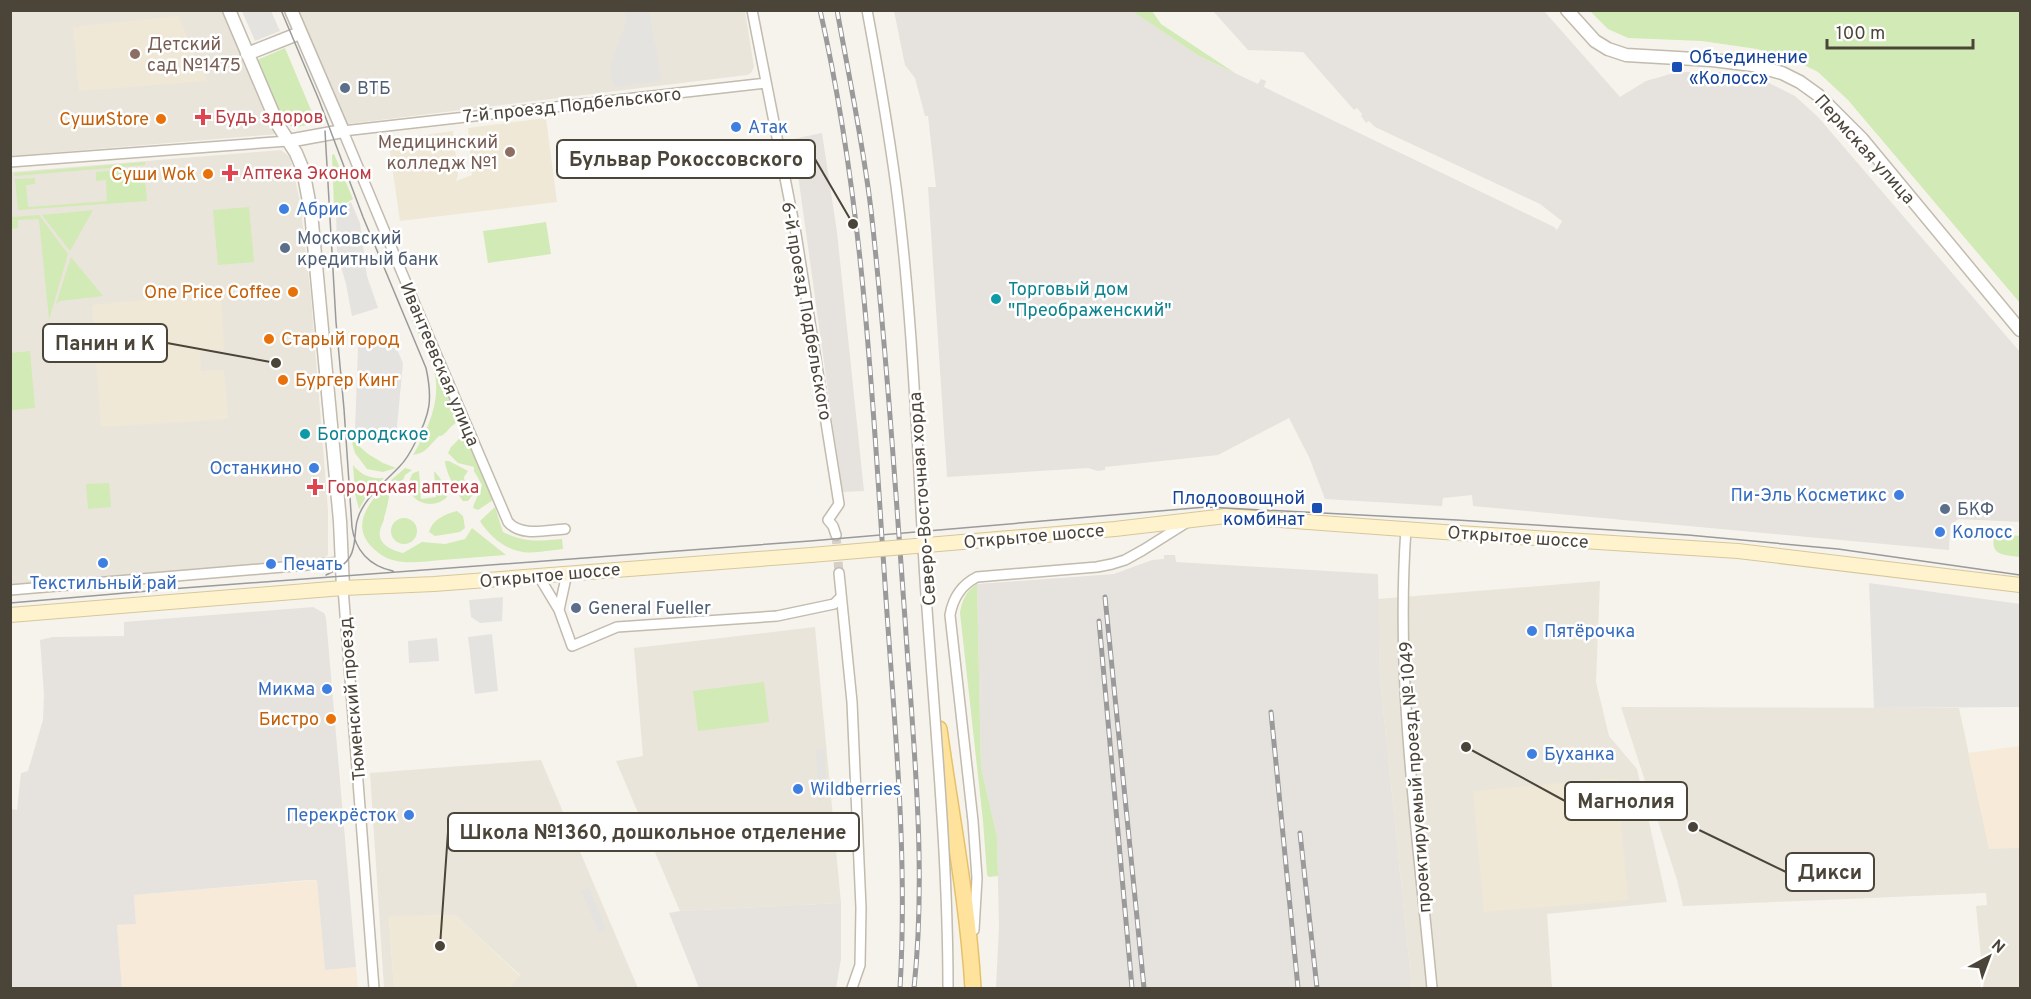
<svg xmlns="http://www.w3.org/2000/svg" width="2031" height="999" font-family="Overpass,sans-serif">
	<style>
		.residential { fill: #eae5da }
		.commercial { fill: #f7ead8 }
		.industrial { fill: #e6e2dd }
		.education { fill: #efe8d6 }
		.green { fill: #d2eab5 }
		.parking { fill: #e5e3e0 }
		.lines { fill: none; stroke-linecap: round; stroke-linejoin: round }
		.minor-tunnel { stroke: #d4d0c8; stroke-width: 9; stroke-dasharray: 9 4.5; stroke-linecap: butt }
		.minor-casing { stroke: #c2bbae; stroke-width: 12 }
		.tertiary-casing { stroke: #c2bbae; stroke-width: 15 }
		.secondary-casing { stroke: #d6c79b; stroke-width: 16 }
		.primary-casing { stroke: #e6c16a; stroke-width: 18 }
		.minor { stroke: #fff; stroke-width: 9 }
		.tertiary { stroke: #fff; stroke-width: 12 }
		.secondary { stroke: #fff3cd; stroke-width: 14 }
		.primary { stroke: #ffe39c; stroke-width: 15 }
		.tram { stroke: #9a9a9a; stroke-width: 1.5 }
		.rail-casing { stroke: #9a9a9a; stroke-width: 5 }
		.rail { stroke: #fff; stroke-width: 3; stroke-dasharray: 9; stroke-linecap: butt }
		.minor-bridge-casing { stroke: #c2bbae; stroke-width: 12; stroke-linecap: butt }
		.secondary-bridge-casing { stroke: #d6c79b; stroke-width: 16; stroke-linecap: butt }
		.minor-bridge { stroke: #fff; stroke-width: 9 }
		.secondary-bridge { stroke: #fff3cd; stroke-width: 14 }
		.education-dot { fill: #8d6e63; stroke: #fff; stroke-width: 2 }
		.transit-dot { fill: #1a4fb4; stroke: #fff; stroke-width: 2 }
		.service-dot { fill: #5c6f8a; stroke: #fff; stroke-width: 2 }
		.health-dot { fill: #e0444e; stroke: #fff; stroke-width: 2 }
		.food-dot { fill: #e8710a; stroke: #fff; stroke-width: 2 }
		.shop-dot { fill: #3f7fe0; stroke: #fff; stroke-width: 2 }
		.culture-dot { fill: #0f9aa8; stroke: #fff; stroke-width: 2 }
		.labels { text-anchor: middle; stroke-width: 5; stroke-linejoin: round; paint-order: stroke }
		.education-label { font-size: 18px; fill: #785e54; stroke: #fff; text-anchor: start }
		.transit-label { font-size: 18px; fill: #164399; stroke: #fff; text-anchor: start }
		.service-label { font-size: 18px; fill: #4e5e75; stroke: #fff; text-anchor: start }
		.street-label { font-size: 18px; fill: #4b4439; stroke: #fff }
		.health-label { font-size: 18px; fill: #be3a42; stroke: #fff; text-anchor: start }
		.food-label { font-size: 18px; fill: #c56008; stroke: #fff; text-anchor: end }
		.shop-label { font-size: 18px; fill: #366cbe; stroke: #fff; text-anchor: start }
		.culture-label { font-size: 18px; fill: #0d838f; stroke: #fff; text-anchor: start }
		.leader { fill: none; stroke: #4b4439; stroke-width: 2 }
		.callout-dot { fill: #4b4439; stroke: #fff; stroke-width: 2 }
		.callout { fill: #fff; stroke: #4b4439; stroke-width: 2 }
		.callout-label { font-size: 20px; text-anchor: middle; font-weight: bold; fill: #4b4439 }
	</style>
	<rect width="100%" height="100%" fill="#f6f3ec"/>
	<path class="residential" d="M11 11H226L278 134 11 156Z
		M297 11H745L754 67 751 73 747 75 348 124 344 121Z
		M281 150 290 157 300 201 311 297 328 510V555L322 559 11 585V172Z
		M1600 581 1596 682 1609 736 1637 769 1667 902 1547 914 1552 988H1412L1380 679 1378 599Z
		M815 627 841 903 680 911 616 761 643 756 634 648Z
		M1621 707 1959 708 1989 848H2020V988H1984L1976 906 1987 905 1986 893 1683 906 1677 880Z
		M541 760 638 988H508L520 975 455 915 389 917 394 988H384L370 773Z"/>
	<path class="commercial" d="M2020 746V848L1989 849 1968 753Z
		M317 880 325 970 356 967 358 988H122L117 925 136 924 134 895Z"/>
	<path class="industrial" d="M894 11H1132L1199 56 1258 84 1261 79 1266 81 1264 87 1554 227 1557 230 1562 221 1540 204 1375 127 1369 121 1366 123 1361 116 1362 114 1357 108 1354 110 1303 52 1248 50 1213 11H1544L1620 97 1646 81 1677 72H1722L1763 80 1795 96 1818 117 2020 352V522L1958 519 1950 526 1949 550 1473 506 1472 495 1443 498 1442 506 1325 499 1309 457 1289 418 1218 455 1105 467V470L1098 471 1088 468 947 477 928 187H936L928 116H925L915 78 905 65Z
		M822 133 837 232 864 491 842 492 793 139Z
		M1164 555H1175L1176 562 1378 574 1380 679 1412 988H996L999 927 997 837 981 767 977 584 1114 574 1152 560 1164 559Z
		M313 607 324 613 326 618 356 967 325 970 317 880H309L134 895 136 924 117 925 122 988H11V809L17 810 21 773 28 771 43 720 44 695 40 640 53 637 124 636V622Z
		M841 903V959L836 988H699L669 913 680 911Z"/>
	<path class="education" d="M178 16 207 81 79 91 73 27Z
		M546 118 557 202 400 221 389 145 396 139 453 131 458 175 456 181 472 175 468 128Z
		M221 292 224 350 200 352 201 371 224 370 228 419 101 427 92 305Z
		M1617 778 1628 900 1484 912 1473 791Z
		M455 915 520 976 508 988H394L389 916Z"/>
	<path class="green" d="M1132 11H1152L1161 24 1235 73 1199 56Z
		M1590 11H2020V303L1848 100 1818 72 1790 58 1757 49 1702 41 1628 38 1608 29Z
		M285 48 316 122C302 126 293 131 282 120L257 60Z
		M334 154 353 199 336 209 334 208 332 155Z
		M145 162V165L15 176 14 173Z
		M144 168 147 201 18 210 15 179 35 178V184L26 185 28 207 107 201 106 180 96 181V172Z
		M249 207 254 262 218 265 213 210Z
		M93 210 70 251 42 215Z
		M39 215 68 254 49 320 39 219 18 220V228L11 229V217Z
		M546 222 551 254 488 263 483 231Z
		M71 257 103 296 60 301 56 304Z
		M415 319 459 421C450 426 450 429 444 434 438 439 442 432 436 439 428 447 426 453 413 455 428 429 443 398 433 367 427 351 419 335 412 320Z
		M30 351 35 408 11 410V353Z
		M466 432 493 500 478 510 473 508C475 499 480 494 482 485L474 471V467L458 463 448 453 451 447Z
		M351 439 368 454 383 463 396 468 383 472 367 469 355 453Z
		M445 461H449L468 471 464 477 465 483 475 492 468 501H463C457 493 445 471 445 461Z
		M353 465C361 475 370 479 384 478L367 495 359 509 355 494Z
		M405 468 412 470 405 475 403 480 390 489C389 499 387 508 384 518 384 521 382 524 381 527 375 543 390 550 403 553L422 542 445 544 465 539 472 528 506 555C484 557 463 558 441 560 429 561 416 563 404 562 392 561 384 558 375 550 341 521 383 487 405 468Z
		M419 471 421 499 436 497 434 471C441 478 446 487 447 497 430 514 398 497 413 473Z
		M109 483 111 507 88 509 86 484Z
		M495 507 503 532C525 543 538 541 562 539L563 549C550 550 535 554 523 552 506 550 489 536 480 521Z
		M457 511 463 516 465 528 460 532 435 536 429 532C432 520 445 514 457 511Z
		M391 531a13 13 0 1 1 26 0a13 13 0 1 1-26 0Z
		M2000 534 2020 536V557C2007 555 1990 556 1994 538Z
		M977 584 981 767 997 837 998 876 989 877 987 875 983 821 960 613C962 600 966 591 977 584Z
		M764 682 769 722 698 731 693 691Z"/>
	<path class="parking" d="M242 11H271L280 31 255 41Z
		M625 11H649L662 81 613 87 610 65 626 22Z
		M729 140 732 165 653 176 649 151Z
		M351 202 360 223 367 276 378 308 352 316 346 284 337 253 336 211Z
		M391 335 403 363 396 437 355 430 358 347Z
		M1869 583 2020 604V707L1874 708Z
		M503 597 502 621 480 623 471 617 469 600Z
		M492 634 498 691 475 694 468 637Z
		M437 638 439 661 409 663 408 641Z
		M825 749 827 794 819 803 816 750Z
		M589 888 607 930 599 933 581 891Z"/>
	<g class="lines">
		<path class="minor-tunnel" d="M836 535 839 573"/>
		<defs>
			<path id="minor" d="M752 10 796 234 839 504 828 520
				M10 162 288 141
				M828 520 833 526 836 535
				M565 529C546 530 521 537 508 522L417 309 343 131 766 83
				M1406 529C1395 682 1418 837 1432 988
				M839 573 852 702 861 908 860 965 852 988
				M538 575 559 610 572 646 617 627 777 616 834 604 841 597
				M343 588 374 988
				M10 590 342 562
				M559 610 567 573
				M974 930 977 878 973 821 950 615C953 598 961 585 977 577L1097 567 1112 564 1125 560 1143 550 1186 523"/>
			<path id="tertiary" d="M229 10 278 125 296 153 303 170 311 212 340 521 343 588
				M1567 10 1595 41 1608 49 1626 55 1712 60 1753 65 1782 73 1800 82 1818 95 1862 139 2020 330
				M247 54 300 33
				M288 141 343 131 291 10"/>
			<path id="secondary" d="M962 542 1115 529 1226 516 1458 533 1738 551 2020 585
				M10 615 343 588 434 584 811 555"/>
			<path id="primary" d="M939 729C951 816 968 902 973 988"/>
		</defs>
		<use href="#minor" class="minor-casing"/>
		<use href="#tertiary" class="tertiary-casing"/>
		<use href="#secondary" class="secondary-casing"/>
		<use href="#primary" class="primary-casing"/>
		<use href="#minor" class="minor"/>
		<use href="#tertiary" class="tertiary"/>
		<use href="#secondary" class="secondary"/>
		<use href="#primary" class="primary"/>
		<path class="tram" d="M281 10 319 100 363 217 426 368C433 400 430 414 415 443 411 451 407 459 400 466 388 479 372 491 363 507 346 533 369 557 326 575
			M325 131 336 322 344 409 352 527C355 550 369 566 393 571
			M10 603 183 588 810 541 1206 507 1457 520 1688 535 1838 549 2020 575"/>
		<defs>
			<path id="rail" d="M820 10C863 199 872 392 885 584 894 721 908 851 900 988
				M837 10C849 77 863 143 871 210 886 346 895 482 905 619 913 741 927 866 914 988
				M1105 597 1144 988
				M1099 621 1132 988
				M1271 712 1298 988
				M1300 833 1317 988"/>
		</defs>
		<use href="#rail" class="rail-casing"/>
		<use href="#rail" class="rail"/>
		<defs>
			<path id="minor-bridge" d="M867 10C878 69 888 127 896 186 913 316 917 449 925 580 934 716 948 852 948 988"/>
			<path id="secondary-bridge" d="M811 555 962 542"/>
		</defs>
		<use href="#minor-bridge" class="minor-bridge-casing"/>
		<use href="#secondary-bridge" class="secondary-bridge-casing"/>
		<use href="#minor-bridge" class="minor-bridge"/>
		<use href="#secondary-bridge" class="secondary-bridge"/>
	</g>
	<g class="education-dot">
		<circle cx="135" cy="54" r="6"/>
		<circle cx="510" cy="152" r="6"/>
	</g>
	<g class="transit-dot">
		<rect x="1671" y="61" width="12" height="12" rx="3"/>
		<rect x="1311" y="502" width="12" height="12" rx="3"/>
	</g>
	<g class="service-dot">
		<circle cx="345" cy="88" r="6"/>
		<circle cx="285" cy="248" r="6"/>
		<circle cx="1945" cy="509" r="6"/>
		<circle cx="576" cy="608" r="6"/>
	</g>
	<g class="health-dot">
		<path d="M200 108h6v6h6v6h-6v6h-6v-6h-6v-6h6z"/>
		<path d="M227 164h6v6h6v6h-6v6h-6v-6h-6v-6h6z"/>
		<path d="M312 478h6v6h6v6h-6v6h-6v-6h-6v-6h6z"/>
	</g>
	<g class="food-dot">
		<circle cx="161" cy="119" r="6"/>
		<circle cx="208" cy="174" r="6"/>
		<circle cx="293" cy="292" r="6"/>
		<circle cx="269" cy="339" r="6"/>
		<circle cx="283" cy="380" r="6"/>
		<circle cx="331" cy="719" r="6"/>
	</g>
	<g class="shop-dot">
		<circle cx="736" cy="127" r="6"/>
		<circle cx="284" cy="209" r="6"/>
		<circle cx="314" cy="468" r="6"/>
		<circle cx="1899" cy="495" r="6"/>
		<circle cx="1940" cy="532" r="6"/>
		<circle cx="103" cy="563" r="6"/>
		<circle cx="271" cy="564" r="6"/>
		<circle cx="1532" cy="631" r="6"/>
		<circle cx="327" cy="689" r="6"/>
		<circle cx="1532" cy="754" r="6"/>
		<circle cx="798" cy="789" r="6"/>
		<circle cx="409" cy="815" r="6"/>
	</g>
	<g class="culture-dot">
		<circle cx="996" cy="299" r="6"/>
		<circle cx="305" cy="434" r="6"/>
	</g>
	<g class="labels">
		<g class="education-label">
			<text x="147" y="50">Детский<tspan x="147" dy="21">сад №1475</tspan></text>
			<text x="498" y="148" text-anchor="end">Медицинский<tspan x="498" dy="21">колледж №1</tspan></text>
		</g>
		<g class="transit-label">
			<text x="1689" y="63">Объединение<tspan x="1689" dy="21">«Колосс»</tspan></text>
			<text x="1305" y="504" text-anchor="end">Плодоовощной<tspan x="1305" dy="21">комбинат</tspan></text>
		</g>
		<g class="service-label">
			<text x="357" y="94">ВТБ</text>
			<text x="297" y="244">Московский<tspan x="297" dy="21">кредитный банк</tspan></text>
			<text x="1957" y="515">БКФ</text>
			<text x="588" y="614">General Fueller</text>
		</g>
		<g class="street-label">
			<text transform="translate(572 105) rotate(-6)" y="6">7-й проезд Подбельского</text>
			<text transform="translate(1865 149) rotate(48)" y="6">Пермская улица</text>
			<text transform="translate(807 311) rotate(80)" y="6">6-й проезд Подбельского</text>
			<text transform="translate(440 364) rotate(67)" y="6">Ивантеевская улица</text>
			<text transform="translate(922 499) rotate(-94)" y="6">Северо-Восточная хорда</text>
			<text transform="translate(1034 536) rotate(-5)" y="6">Открытое шоссе</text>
			<text transform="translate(1518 537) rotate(4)" y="6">Открытое шоссе</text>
			<text transform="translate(550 575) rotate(-5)" y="6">Открытое шоссе</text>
			<text transform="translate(352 699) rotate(-95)" y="6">Тюменский проезд</text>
			<text transform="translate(1415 777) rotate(-94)" y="6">проектируемый проезд № 1049</text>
		</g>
		<g class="health-label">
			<text x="215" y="123">Будь здоров</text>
			<text x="242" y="179">Аптека Эконом</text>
			<text x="327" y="493">Городская аптека</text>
		</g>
		<g class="food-label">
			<text x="149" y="125">СушиStore</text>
			<text x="196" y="180">Суши Wok</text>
			<text x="281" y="298">One Price Coffee</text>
			<text x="281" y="345" text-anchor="start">Старый город</text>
			<text x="295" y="386" text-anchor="start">Бургер Кинг</text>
			<text x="319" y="725">Бистро</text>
		</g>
		<g class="shop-label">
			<text x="748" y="133">Атак</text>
			<text x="296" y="215">Абрис</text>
			<text x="302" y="474" text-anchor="end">Останкино</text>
			<text x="1887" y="501" text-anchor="end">Пи-Эль Косметикс</text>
			<text x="1952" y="538">Колосс</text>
			<text x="283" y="570">Печать</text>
			<text x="103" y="589" text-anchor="middle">Текстильный рай</text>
			<text x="1544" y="637">Пятёрочка</text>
			<text x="315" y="695" text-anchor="end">Микма</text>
			<text x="1544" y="760">Буханка</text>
			<text x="810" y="795">Wildberries</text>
			<text x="397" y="821" text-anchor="end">Перекрёсток</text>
		</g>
		<g class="culture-label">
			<text x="1008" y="295">Торговый дом<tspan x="1008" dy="21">"Преображенский"</tspan></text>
			<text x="317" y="440">Богородское</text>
		</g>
	</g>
	<path class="leader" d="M853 224L815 159M276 363L167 343M1466 747L1565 801M440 946L448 832M1693 827L1786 872"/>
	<g class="callout-dot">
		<circle cx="853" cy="224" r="6"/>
		<circle cx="276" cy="363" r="6"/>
		<circle cx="1466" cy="747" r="6"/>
		<circle cx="440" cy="946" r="6"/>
		<circle cx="1693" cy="827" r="6"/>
	</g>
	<g class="callout">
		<rect x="557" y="140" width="258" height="38" rx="6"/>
		<rect x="43" y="324" width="124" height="38" rx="6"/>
		<rect x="1565" y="782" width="122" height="38" rx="6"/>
		<rect x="448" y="813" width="411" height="38" rx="6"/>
		<rect x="1786" y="853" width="88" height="38" rx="6"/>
	</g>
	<g class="callout-label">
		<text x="686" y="166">Бульвар Рокоссовского</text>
		<text x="105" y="350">Панин и К</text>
		<text x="1626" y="808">Магнолия</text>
		<text x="653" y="839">Школа №1360, дошкольное отделение</text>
		<text x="1830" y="879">Дикси</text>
	</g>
	<rect width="2031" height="999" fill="none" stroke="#4b4439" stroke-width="24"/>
	<g transform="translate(1989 957) rotate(41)" stroke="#ffffff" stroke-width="4.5" paint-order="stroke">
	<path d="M0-4.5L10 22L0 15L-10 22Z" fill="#4b4439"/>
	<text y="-9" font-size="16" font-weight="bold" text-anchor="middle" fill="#4b4439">N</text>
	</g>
	<path d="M1827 39v9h146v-9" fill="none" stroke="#4b4439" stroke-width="3"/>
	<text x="1836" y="39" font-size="18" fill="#4b4439" stroke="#ffffff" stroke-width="4.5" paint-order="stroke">100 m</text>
</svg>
